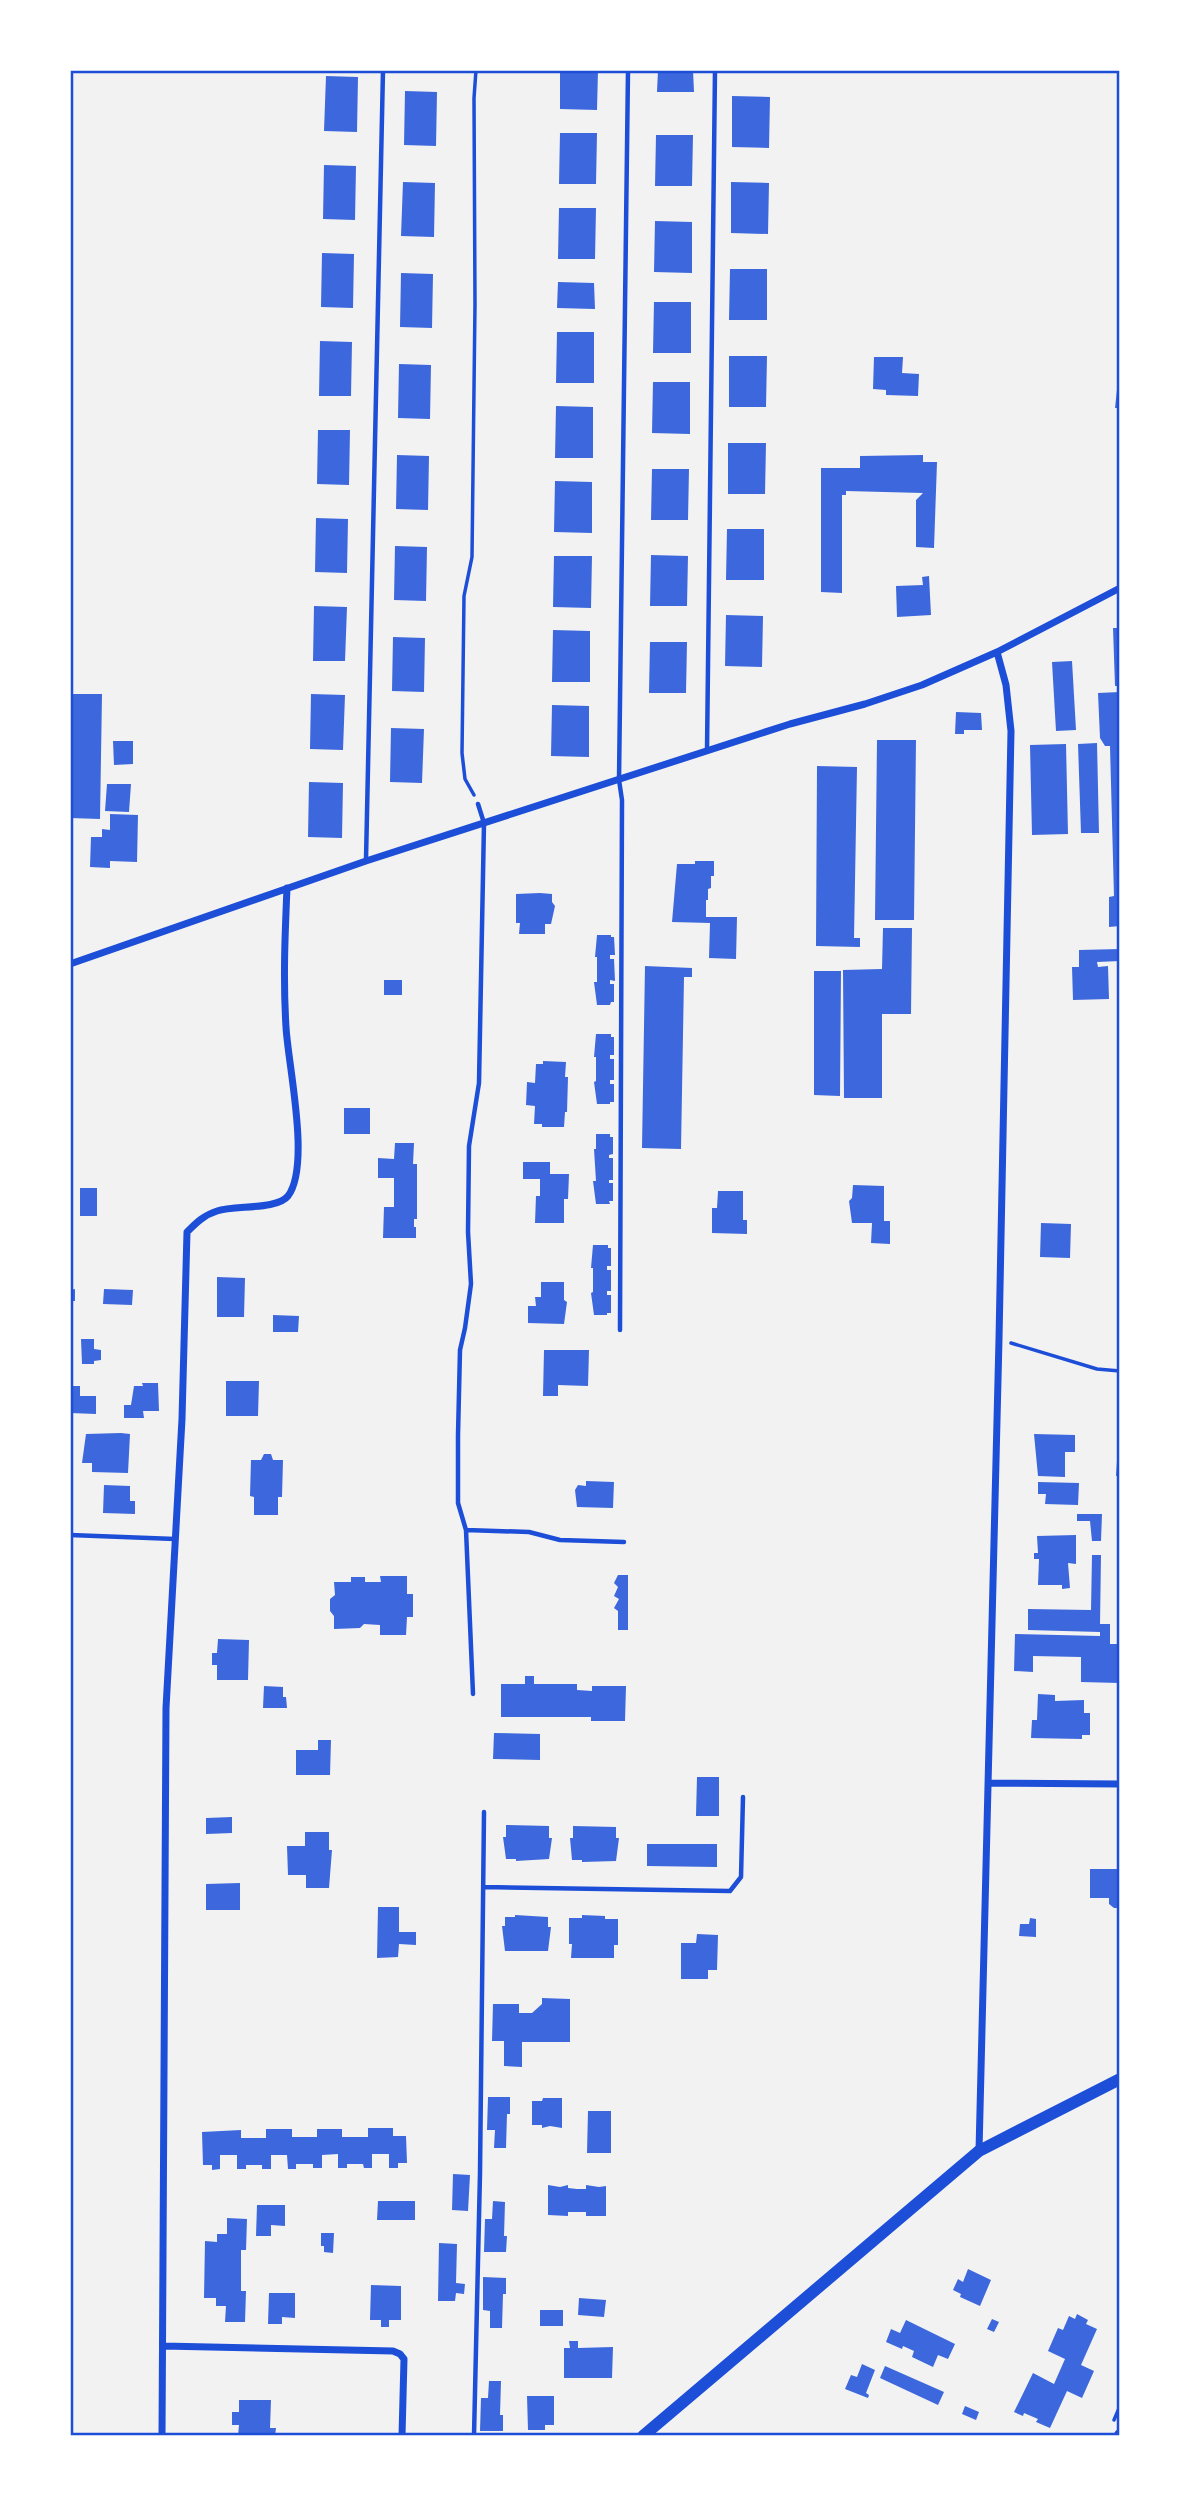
<svg xmlns="http://www.w3.org/2000/svg" width="1190" height="2506" font-family="'IBM Plex Sans',sans-serif">
	<style>
		.building { fill: #3d67dc }
		.lines { fill: none; stroke-linecap: round; stroke-linejoin: round }
		.path { stroke: #1d4ed8; stroke-width: 3.5 }
		.service { stroke: #1d4ed8; stroke-width: 4.5 }
		.minor { stroke: #1d4ed8; stroke-width: 7 }
		.tertiary { stroke: #1d4ed8; stroke-width: 12 }
		.neatline { fill: none; stroke: #1d4ed8; stroke-width: 2.5 }
	</style>
	<rect width="100%" height="100%" fill="#f2f2f2"/>
	<path class="building" d="M560 70H598L597 110 560 109Z
		M658 70H693L694 92H657Z
		M326 76 358 77 357 132 324 131Z
		M405 91 437 92 436 146 404 145Z
		M732 96 770 97 769 148 732 147Z
		M560 133H597L596 184H559Z
		M656 135H693L692 186H655Z
		M324 165 356 166 355 220 323 219Z
		M403 182 435 183 434 237 401 236Z
		M731 182 769 183 768 234 731 233Z
		M559 208H596L595 259H558Z
		M655 221 692 222V273L654 272Z
		M322 253 354 254 353 308 321 307Z
		M730 269H767V320H729Z
		M401 273 433 274 432 328 400 327Z
		M558 282 594 283 595 309 557 308Z
		M654 302H691V353H653Z
		M557 332H594V383H556Z
		M320 341 352 342 351 396H319Z
		M729 356H767L766 407H729Z
		M874 357H903L902 373 919 374 918 396 886 395V390L873 389Z
		M399 364 431 365 430 419 398 418Z
		M1118 380H1120V408H1115Z
		M653 382H690V434L652 433Z
		M556 406 593 407V458H555Z
		M318 430H350L349 485 317 484Z
		M728 443H766L765 494H728Z
		M397 455 429 456 428 510 396 509Z
		M923 455V462H937L934 548 916 547V500L923 493 846 491V495H842V593L821 592V468H860V456Z
		M652 469H689L688 520H651Z
		M555 481 592 482V533L554 532Z
		M316 518 348 519 347 573 315 572Z
		M727 529H764V580H726Z
		M395 546 427 547 426 601 394 600Z
		M651 555 688 556 687 606H650Z
		M554 556H592L591 608 553 607Z
		M929 576 931 615 897 617 896 586 923 585 922 577Z
		M314 606 347 607 345 661H313Z
		M726 615 763 616 762 667 725 666Z
		M1113 628H1120V686H1115Z
		M553 630 590 631V682H552Z
		M393 637 425 638 424 692 392 691Z
		M650 642H687L686 693H649Z
		M1072 661 1076 730 1056 731 1052 662Z
		M1120 692V926L1109 927V897L1114 896 1110 746H1105L1100 738 1098 693Z
		M70 694H102L100 819 70 818Z
		M311 694 345 695 343 750 310 749Z
		M552 705 589 706V757L551 756Z
		M956 712 981 713 982 730H964V734H955Z
		M391 728 424 729 422 783 390 782Z
		M877 740H916L914 920H875Z
		M113 741H133V764L114 765Z
		M1097 743 1099 833H1081L1078 744Z
		M1066 744 1068 834 1032 835 1030 745Z
		M817 766 857 767 854 938H860V947L816 946Z
		M309 782 343 783 342 838 308 837Z
		M107 784H131L129 812 105 811Z
		M110 814 138 815 137 862 110 861V868L90 867 91 837H102V829L110 830Z
		M695 861H714V876H711V888L708 889V900H706V917H737L736 959 709 958 710 923 672 922 677 864H695Z
		M540 893 552 894V902L555 906 551 924H545V934H519L520 923H516V894Z
		M883 928H912L911 1014H882V1098H844L843 970 882 969Z
		M597 935H611V937H614L615 955H610V959H614L615 981 610 980V984H614V1002H611L610 1005H597L594 982H597V957H595Z
		M1120 949V961L1097 962 1098 967 1108 966 1109 999 1073 1000 1072 967H1079V950Z
		M645 966 692 968V977H684L681 1149 642 1148Z
		M814 971H841L840 1096 814 1095Z
		M384 980H402V995H384Z
		M596 1034H611V1037H614V1055H610V1059H614V1080H610V1084H614V1102H610V1104H597L594 1082 596 1081V1057H594Z
		M543 1061 566 1062 565 1077H568L567 1112H565L564 1127H542V1124H534L535 1106 526 1105 527 1082 535 1083 536 1064H543Z
		M344 1108H370V1134H344Z
		M596 1134H610V1137H613V1154L609 1155V1158H613V1180H609V1183H613V1201H609L610 1204H596L593 1181H596L594 1149H596Z
		M395 1143H414L413 1164H417V1219H414V1227H416V1238H383L384 1207H394V1178H378V1158L394 1159Z
		M523 1162H550V1174H569L568 1199H564V1223H535L536 1196H540V1179H523Z
		M853 1185 884 1186V1221H890V1244L871 1243 872 1223H852L849 1201 852 1198Z
		M80 1188H97V1216H80Z
		M718 1191H743V1220H747V1234L712 1233V1208H717Z
		M1041 1223 1071 1224 1070 1258 1040 1257Z
		M593 1245H608V1248H611V1266H607V1270H611V1291H607V1295H611V1313H607V1315H594L591 1293 593 1292V1268H591Z
		M217 1277 245 1278 244 1317H217Z
		M541 1282H564V1300L567 1302 564 1324 528 1323V1306H536L535 1297H541Z
		M75 1289V1301H70V1290Z
		M104 1289 133 1290 132 1305 103 1304Z
		M273 1315 299 1316 298 1332H273Z
		M81 1339H94V1349L101 1350V1360L94 1361V1364H82Z
		M544 1350H589L588 1386 558 1385V1396H543Z
		M226 1381H259L258 1416H226Z
		M142 1383H158L159 1411H143L144 1418H124V1405H131L134 1386H143Z
		M70 1386H80V1396H96V1414L70 1413Z
		M121 1433 130 1434 128 1473 92 1472V1463H82L86 1434Z
		M1034 1434 1075 1435V1452H1065V1477L1038 1476Z
		M264 1454H271L273 1460H283L282 1497H278V1515H254V1497L250 1496 251 1460H261Z
		M1117 1461H1120V1476H1116Z
		M586 1481 614 1482 613 1508 577 1507 575 1490 578 1485 586 1486Z
		M1038 1482 1079 1483 1078 1505 1045 1504 1046 1494H1038Z
		M104 1485 130 1486V1501H135V1514L103 1513Z
		M1077 1514H1102L1101 1541H1092L1090 1521H1077Z
		M1076 1535V1564L1068 1563 1070 1588 1062 1589V1585H1038L1039 1559H1034V1553H1038L1037 1536Z
		M1092 1555H1101L1100 1624H1110V1644H1120L1119 1683 1081 1682V1657L1033 1656V1672L1014 1671 1015 1634 1100 1636V1632L1028 1630V1609L1091 1610Z
		M618 1575H628V1630H618V1611L614 1608 619 1599 614 1596 618 1587 614 1583Z
		M380 1576H407V1594H413V1617H407L406 1635H380V1625L364 1624 360 1628 334 1629V1616L330 1611V1599L335 1595 334 1582H351V1577H365V1582H381Z
		M218 1639 249 1640 248 1680H217V1665H212V1653H217Z
		M525 1676H534V1684H577V1690L592 1691V1686H626L625 1721H591V1717H501V1684H525Z
		M264 1686 283 1687V1697H286L287 1708H263Z
		M1038 1694 1055 1695V1701L1084 1700V1713H1090V1735H1082V1739L1031 1738 1032 1720H1037Z
		M494 1733 540 1734V1760L493 1759Z
		M318 1740H331L330 1775H296V1750H318Z
		M697 1777H719V1816H696Z
		M232 1817V1833L206 1834V1818Z
		M506 1825 549 1826V1838H552L549 1859 516 1861V1859H506L503 1837H506Z
		M573 1826 616 1827V1838H619L616 1861 582 1862V1860H572L570 1838H573Z
		M305 1832H329V1850H332L329 1888H306V1875H288L287 1846H305Z
		M647 1844H717V1867L647 1866Z
		M1090 1869H1120V1908H1114L1109 1904V1898H1090Z
		M240 1883V1910H206V1884Z
		M378 1907H399V1932H416V1945L399 1944 398 1957 377 1958Z
		M515 1915 548 1917V1927H551L548 1951H505L502 1926H505V1917H515Z
		M582 1915 605 1916V1919H618V1945H614V1958H571L572 1944H569V1918H582Z
		M1030 1918 1036 1919V1937L1019 1936 1020 1924H1029Z
		M697 1934 718 1935 717 1970H708V1979H681V1943H696Z
		M542 1998 570 1999V2042H522V2067L504 2066V2041H492L493 2004H519V2013H532L542 2004Z
		M488 2097H510V2114H507L506 2148H494L495 2130H487Z
		M543 2098H562V2128L550 2126 542 2128V2125H532V2101H542Z
		M588 2111H611V2153H587Z
		M368 2128H393V2136H406L407 2163H398V2168H389V2154H372V2168H364L363 2164H347V2168H338V2154L322 2155V2168H313V2164H296V2169H288L287 2155H271V2169H262V2165H246V2169H237V2155H220V2169L212 2170V2165H203L202 2132 241 2130V2138H266V2129H292V2137H317V2129H342V2137H368Z
		M453 2174 470 2175 468 2211 452 2210Z
		M548 2185 560 2187 568 2185V2188L577 2189H586V2185L599 2187 606 2186V2216H586V2212H568V2216L548 2215Z
		M378 2201H415V2220H377Z
		M493 2201 505 2202 504 2236H507L506 2252H484L485 2219H492Z
		M257 2205H285V2226L271 2225V2236H256Z
		M227 2218 247 2219 246 2250H241V2291H246L245 2322H225L226 2306H216V2298H204L205 2241 217 2242V2234H227Z
		M321 2233H334L333 2253 324 2252V2246H321Z
		M439 2243 457 2244 456 2283 465 2284 464 2294 456 2293 455 2301H438Z
		M968 2269 991 2280 980 2306 960 2297 961 2294 953 2290 958 2279 963 2282Z
		M483 2277 506 2278V2294H503L502 2328H490V2311L483 2310Z
		M371 2285 401 2286V2320H389V2327H381V2320H370Z
		M269 2293H295V2318L282 2317V2324H268Z
		M579 2298 606 2300 604 2317 578 2315Z
		M540 2310H563V2326H540Z
		M1077 2314 1088 2320 1086 2324 1097 2329 1081 2365 1094 2371 1082 2398 1067 2391 1050 2428 1036 2422 1038 2419 1024 2413 1023 2416 1014 2412 1033 2373 1054 2384 1065 2359 1048 2351 1058 2328 1063 2330 1069 2316 1075 2319Z
		M992 2319 999 2322 994 2332 987 2329Z
		M906 2320 955 2344 948 2359 938 2355 933 2367 912 2357 914 2351 903 2346 902 2349 886 2342 891 2329 900 2333Z
		M569 2341H578V2348L613 2347 612 2378H564V2348H570Z
		M862 2364 875 2370 866 2393 869 2395 868 2398 845 2389 851 2375 857 2377Z
		M885 2366 944 2392 938 2405 880 2378Z
		M489 2381H501L500 2415H503V2431H480L481 2398H488Z
		M527 2396H554V2425H545V2430H528Z
		M239 2400H271L270 2428H276L275 2436H238L239 2425H232V2412H239Z
		M965 2406 979 2412 976 2420 962 2414Z"/>
	<g class="lines">
		<path class="path" d="M474 795 465 779 462 753 464 596 472 557 475 304 474 98 476 70
			M1011 1343 1097 1369 1120 1371
			M1114 2420 1120 2406"/>
		<path class="service" d="M707 751 715 70
			M366 860 383 70
			M620 1330 622 800 619 780 628 70
			M466 1530 529 1532 560 1540 624 1542
			M70 1535 175 1539
			M473 1694 466 1530 458 1503V1435L460 1350 465 1328 471 1284 468 1232 469 1146 479 1083 484 823 478 804
			M484 1887 730 1891 741 1877 743 1797
			M474 2436 480 2173 484 1812"/>
		<path class="minor" d="M70 964 366 861 790 724 865 704 922 685 997 652 1120 588
			M989 1783 1120 1784
			M979 2151 999 1339 1011 731 1006 685 997 652
			M163 2346 393 2351 400 2354 404 2359 402 2436
			M162 2436 166 1708 182 1419 187 1232C196 1223 204 1215 217 1211 235 1205 277 1210 288 1196 311 1165 288 1065 286 1027 283 980 285 934 287 888"/>
		<path class="tertiary" d="M643 2436 979 2151 1120 2079
			M1120 2436V2435"/>
	</g>
	<rect width="1190" height="2506" fill="none" stroke="#ffffff" stroke-width="144"/>
	<rect x="72" y="72" width="1046" height="2362" class="neatline"/>
</svg>
